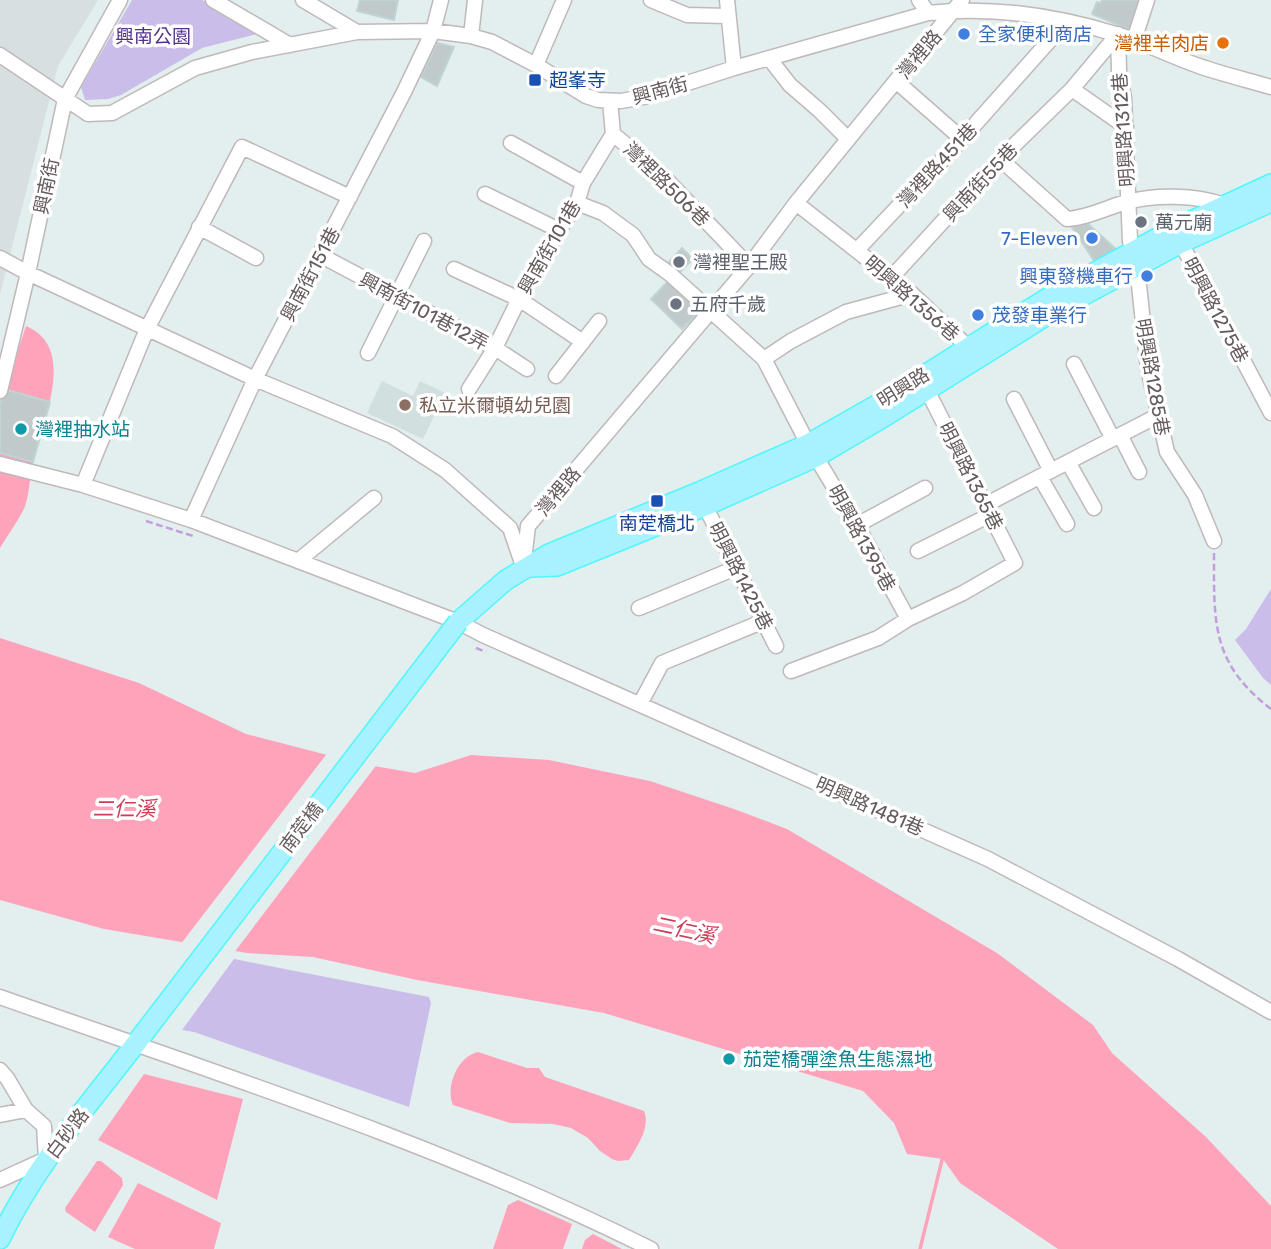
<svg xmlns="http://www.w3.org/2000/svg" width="1271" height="1249" font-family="Rubik,'Noto Sans TC',sans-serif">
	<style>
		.industrial { fill: #d7dfe0 }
		.education { fill: #d2dfdf }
		.green { fill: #cbbde9 }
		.water { fill: #ffa3bb }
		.pier { fill: #e3eeef }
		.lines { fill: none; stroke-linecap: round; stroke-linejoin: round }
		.stream { stroke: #ffa3bb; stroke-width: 3.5 }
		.building { fill: #c0caca; stroke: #c1d4d4; stroke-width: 2 }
		.minor-casing { stroke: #c0b8b9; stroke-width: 17 }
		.major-casing { stroke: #4ef8fd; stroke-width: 22 }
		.path { stroke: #c29fdc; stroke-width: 2.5; stroke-dasharray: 7 3.5; stroke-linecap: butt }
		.minor { stroke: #fff; stroke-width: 14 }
		.major { stroke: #a8f2ff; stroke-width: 19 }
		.major-bridge-casing { stroke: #4ef8fd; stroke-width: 22; stroke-linecap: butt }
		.major-bridge { stroke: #a8f2ff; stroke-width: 19 }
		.shop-dot { fill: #3f7fe0; stroke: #fff; stroke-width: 2.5 }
		.food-dot { fill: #e8710a; stroke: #fff; stroke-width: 2.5 }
		.transit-dot { fill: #1a4fb4; stroke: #fff; stroke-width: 2.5 }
		.worship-dot { fill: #6b7280; stroke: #fff; stroke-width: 2.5 }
		.education-dot { fill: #8d6e63; stroke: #fff; stroke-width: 2.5 }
		.culture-dot { fill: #0f9aa8; stroke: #fff; stroke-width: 2.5 }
		.labels { text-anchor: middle; stroke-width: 7; stroke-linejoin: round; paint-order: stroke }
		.shop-label { font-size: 19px; fill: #366cbe; stroke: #fff; text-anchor: start }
		.park-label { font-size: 19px; fill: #52308f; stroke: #fff }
		.food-label { font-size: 19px; fill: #c56008; stroke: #fff; text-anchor: end }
		.street-label { font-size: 19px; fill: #655b5c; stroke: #fff }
		.transit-label { font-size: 19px; fill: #164399; stroke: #fff; text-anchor: start }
		.worship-label { font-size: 19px; fill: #5b616d; stroke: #fff; text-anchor: start }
		.education-label { font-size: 19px; fill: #785e54; stroke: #fff; text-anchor: start }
		.culture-label { font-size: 19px; fill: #0d838f; stroke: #fff; text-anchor: start }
		.water-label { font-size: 21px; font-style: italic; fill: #cd3b55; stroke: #fff }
	</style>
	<rect width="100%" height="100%" fill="#e3eeef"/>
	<path class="industrial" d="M0 0H98L58 66 0 294Z"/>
	<path class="education" d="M382 381 413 396 420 381 445 393 423 439 367 413Z"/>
	<path class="green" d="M132 0H202L261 33 202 48 121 95 108 99 85 100 81 87Z
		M1271 589V685L1263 678 1235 640 1246 629Z
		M234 959 429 997 431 1003 409 1107 194 1032 182 1030Z"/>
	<path class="water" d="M26 326C79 348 41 423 33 463 29 478 30 497 23 511 16 524 7 536 0 548V405Z
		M0 638 139 683 246 734 362 764 415 773 471 755 549 760 650 781 734 809 787 829 997 953 1093 1025 1112 1053 1206 1137 1271 1206V1249H1058L960 1183 943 1159 907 1154 894 1123 863 1091 604 1013 417 980 313 957 247 953 104 929 0 900Z
		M478 1052 527 1068H539L545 1077 644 1111C651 1127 637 1146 629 1160L618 1161 612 1159 600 1151 588 1138 571 1128 553 1124 510 1123 453 1105C445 1087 458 1056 478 1052Z
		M144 1074 243 1099 217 1200 98 1140Z
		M97 1161H101L122 1178 123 1185 95 1232 66 1212 65 1208Z
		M138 1183 221 1223 214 1249H135L108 1237Z
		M518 1200 572 1224 563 1249H493L508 1205Z
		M593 1234 622 1249H582L585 1240Z"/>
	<path class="pier" d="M329 751 378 763 233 954 180 945Z"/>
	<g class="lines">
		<path class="stream" d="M920 1249 943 1156"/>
	</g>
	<path class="building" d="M360 0H398L394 20 357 11Z
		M1102 0H1141L1130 30 1092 14 1097 2 1101 3Z
		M437 43 454 47 437 86 421 77Z
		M1085 221 1118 251 1095 262 1071 226Z
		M682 248 693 259 677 275 666 265Z
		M670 279 701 309 682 329 651 299Z
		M4 389 50 402 33 462 0 453V405Z"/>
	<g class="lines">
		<defs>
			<path id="minor" d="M213 0 290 45
				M303 0 357 32
				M651 0 687 15 727 16
				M727 0 734 68
				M919 0 928 13
				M1118 34 1119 71 1124 98 1130 241 1137 267 1148 368 1167 452 1195 495 1214 541
				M471 36 475 0
				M1134 40 1147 0
				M0 55 88 114 112 113 195 68 252 52 357 32 433 31 471 36 492 42 536 65 586 96 598 100 621 101 644 97 734 68 928 13C991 6 1058 16 1119 35 1146 43 1172 57 1199 66 1222 74 1247 80 1271 87
				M769 58 790 85 820 111 848 139
				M536 65 564 0
				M896 81 962 139
				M1072 89 1118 34
				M613 134 660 173 749 266
				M511 143 583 183
				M1000 159 1067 219C1087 218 1106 208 1126 202 1157 194 1195 195 1225 205
				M485 194 559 230
				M577 203 603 213 633 235 649 259 670 274 764 359 808 444 857 525 908 619
				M796 203 912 294 967 346
				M199 227 256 258
				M1181 243 1271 413
				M857 250 962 139 1066 22
				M320 255 495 348 527 369
				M0 258 28 273 255 379 392 436 445 470 510 528 522 563
				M454 269 519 299 583 342
				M891 278 1000 159 1072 89 1126 127
				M368 353 424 241
				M764 359 791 341 846 312 912 294
				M1074 364 1113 439
				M556 376 599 321
				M469 389 495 348 519 299 559 230 577 203 583 183 613 134 610 101
				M0 391 28 273 65 99 120 0
				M1014 399 1051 471
				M1120 435 1139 472
				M1068 462 1094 508
				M0 464 83 485 191 520 458 622 483 635 988 859 1178 959 1271 1012
				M1040 477 1067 524
				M83 485 147 329 242 147 350 197
				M985 505 1157 416
				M705 506 776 646
				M191 520 255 379 404 92 433 31 441 0
				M857 525 925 488
				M918 551 990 515
				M298 561 374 498
				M523 568 528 526 749 266 796 203 962 0
				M639 608 738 567
				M791 671 878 638 908 619 963 593 1015 563 927 390
				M640 704 662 663 764 621
				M0 997C219 1074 442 1145 651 1249
				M0 1070 7 1078 26 1110 44 1126 46 1159 0 1180
				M0 1115 26 1110"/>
			<path id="major" d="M531 567 557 566 705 506 816 457 887 415 1052 312 1181 243 1271 202
				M458 622 506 580 549 554 699 492 808 444 880 403 1046 299 1174 229 1271 184
				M0 1239C36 1163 93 1100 144 1033"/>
		</defs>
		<use href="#minor" class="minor-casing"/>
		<use href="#major" class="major-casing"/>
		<path class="path" d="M146 521 196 537
			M1214 553C1214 622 1211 663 1271 709
			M476 648 486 652"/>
		<use href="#minor" class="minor"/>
		<use href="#major" class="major"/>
		<defs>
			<path id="major-bridge" d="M144 1033 458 622"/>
		</defs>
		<use href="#major-bridge" class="major-bridge-casing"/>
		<use href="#major-bridge" class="major-bridge"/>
	</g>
	<g class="shop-dot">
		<circle cx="964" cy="34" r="7"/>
		<circle cx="1092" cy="238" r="7"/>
		<circle cx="1147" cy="276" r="7"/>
		<circle cx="978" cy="315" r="7"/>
	</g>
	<circle class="food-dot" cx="1223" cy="43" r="7"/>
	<g class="transit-dot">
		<rect x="528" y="73" width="14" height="14" rx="3.5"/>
		<rect x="650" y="494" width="14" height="14" rx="3.5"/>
	</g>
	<g class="worship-dot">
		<circle cx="1141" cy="222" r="7"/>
		<circle cx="679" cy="262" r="7"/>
		<circle cx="676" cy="304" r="7"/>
	</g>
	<circle class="education-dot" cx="405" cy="405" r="7"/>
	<g class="culture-dot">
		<circle cx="21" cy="429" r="7"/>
		<circle cx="729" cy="1059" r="7"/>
	</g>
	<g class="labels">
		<g class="shop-label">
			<text x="978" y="41">全家便利商店</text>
			<text x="1078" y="245" text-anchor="end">7-Eleven</text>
			<text x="1133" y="283" text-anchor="end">興東發機車行</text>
			<text x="992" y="322">茂發車業行</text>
		</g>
		<g class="park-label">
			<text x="153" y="43">興南公園</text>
		</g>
		<g class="food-label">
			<text x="1209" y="50">灣裡羊肉店</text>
		</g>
		<g class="street-label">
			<text transform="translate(919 54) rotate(-50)" y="7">灣裡路</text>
			<text transform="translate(660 90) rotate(-15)" y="7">興南街</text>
			<text transform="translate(1123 130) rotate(-94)" y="7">明興路1312巷</text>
			<text transform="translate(937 165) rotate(-47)" y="7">灣裡路451巷</text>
			<text transform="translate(980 182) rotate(-47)" y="7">興南街55巷</text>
			<text transform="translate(667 184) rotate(44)" y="7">灣裡路506巷</text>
			<text transform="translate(46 186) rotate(-78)" y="7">興南街</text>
			<text transform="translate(549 247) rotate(-60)" y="7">興南街101巷</text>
			<text transform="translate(310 274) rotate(-62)" y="7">興南街151巷</text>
			<text transform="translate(912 298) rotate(41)" y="7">明興路1356巷</text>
			<text transform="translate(1216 310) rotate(62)" y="7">明興路1275巷</text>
			<text transform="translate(424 311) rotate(28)" y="7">興南街101巷12弄</text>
			<text transform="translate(1153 377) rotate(80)" y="7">明興路1285巷</text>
			<text transform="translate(903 387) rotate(-32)" y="7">明興路</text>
			<text transform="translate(971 476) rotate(63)" y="7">明興路1365巷</text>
			<text transform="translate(558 491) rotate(-50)" y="7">灣裡路</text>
			<text transform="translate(862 538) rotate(61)" y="7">明興路1395巷</text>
			<text transform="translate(741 576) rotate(63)" y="7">明興路1425巷</text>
			<text transform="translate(870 806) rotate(24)" y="7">明興路1481巷</text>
			<text transform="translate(301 827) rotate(-53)" y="7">南萣橋</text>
			<text transform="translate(67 1133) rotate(-53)" y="7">白砂路</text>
		</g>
		<g class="transit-label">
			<text x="549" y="87">超峯寺</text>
			<text x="657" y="530" text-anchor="middle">南萣橋北</text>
		</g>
		<g class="worship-label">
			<text x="1155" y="229">萬元廟</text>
			<text x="693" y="269">灣裡聖王殿</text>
			<text x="690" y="311">五府千歲</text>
		</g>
		<g class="education-label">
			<text x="419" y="412">私立米爾頓幼兒園</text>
		</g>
		<g class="culture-label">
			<text x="35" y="436">灣裡抽水站</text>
			<text x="743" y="1066">茄萣橋彈塗魚生態濕地</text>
		</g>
		<g class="water-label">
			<text x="124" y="816">二仁溪</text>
			<text transform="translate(684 930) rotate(12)" y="7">二仁溪</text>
		</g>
	</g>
</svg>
